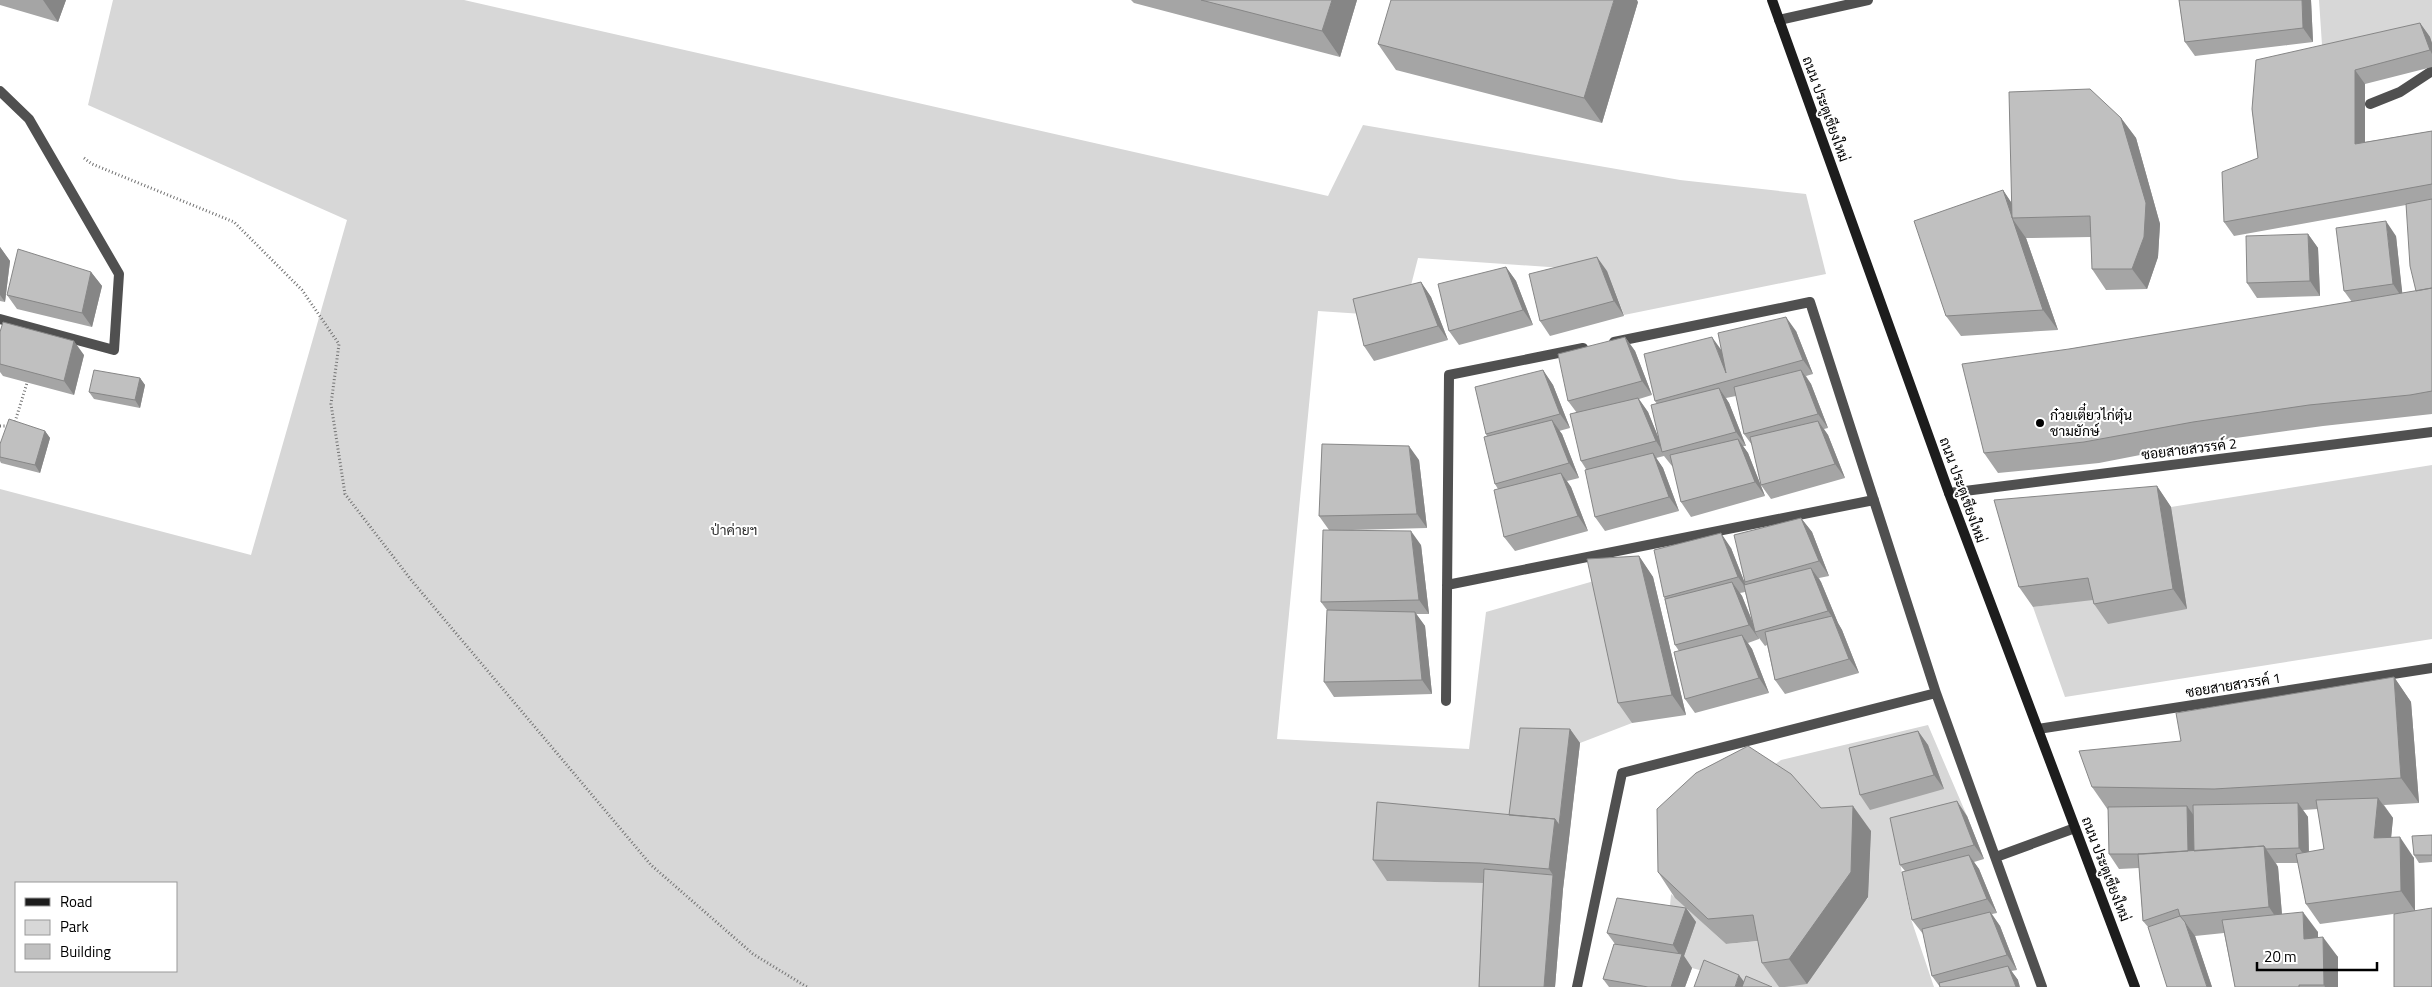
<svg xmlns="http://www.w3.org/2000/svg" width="2432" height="987" font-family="'Titillium Web',Sarabun,sans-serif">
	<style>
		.green { fill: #d7d7d7; fill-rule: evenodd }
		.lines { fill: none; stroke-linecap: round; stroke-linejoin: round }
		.path { stroke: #727272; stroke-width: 3; stroke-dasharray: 1 2.5; stroke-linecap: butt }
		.service { stroke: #505050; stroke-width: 10 }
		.secondary { stroke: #1d1d1d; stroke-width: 10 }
		.wall { fill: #a5a5a5; fill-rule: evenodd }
		.shaded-wall { fill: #868686 }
		.building { fill: #c0c0c0; stroke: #868686 }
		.poi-dot { fill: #000; stroke: #fff; stroke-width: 2 }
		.labels { text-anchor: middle; stroke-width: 4; stroke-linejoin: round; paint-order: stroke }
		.street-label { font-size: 14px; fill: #000; stroke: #fff }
		.poi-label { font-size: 14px; fill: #000; stroke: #fff; text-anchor: start }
		.park-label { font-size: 14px; fill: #2e2e2e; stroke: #fff }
	</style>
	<rect width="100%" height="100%" fill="#fff"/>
	<path class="green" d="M113 0H464L1328 196 1363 125 1680 180 1806 194 1826 274 1624 315 1607 271 1418 258 1409 293 1363 314 1318 311 1277 739 1469 749 1486 612 1601 579 1632 723 1580 743H1530L1518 835 1387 881 1494 883 1490 987H0V489L251 555 347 220 88 105ZM16 883H176V971H16Z
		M2319 0H2432V43L2430 37 2332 59 2322 45Z
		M2432 465V639L2065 697 2033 607 2102 598 2187 609 2171 507Z
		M1928 725 1967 816 1899 857 1911 919 1934 987H1785L1868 898 1871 832 1839 833 1766 771 1781 760Z
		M1671 894 1726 944 1771 940 1780 987H1744L1714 974 1692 968 1683 959 1669 919Z"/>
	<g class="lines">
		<path class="path" d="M84 158 92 164 234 222 302 290 339 344 331 404 345 494 412 581 651 865 753 954 807 987
			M14 425 27 383
			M0 426H9"/>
		<path class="service" d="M1779 20 1868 0
			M0 91 29 119 119 274 114 350 0 319
			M2370 104 2400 92 2432 71
			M1614 342 1810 302 1936 693
			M1949 493 2432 432
			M1447 585 1874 500
			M1446 701 1449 375 1583 348
			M2038 729 2432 668
			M1996 857 2075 828
			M1577 987 1622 773 1936 693 2042 987"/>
		<path class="secondary" d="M1772 0 1949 493 2135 987"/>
	</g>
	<path class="wall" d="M0 0H66L58 22 0 5Z
		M1131 0H1357L1340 57 1134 3Z
		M2179 0H2311L2313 42 2195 56 2185 42Z
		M1638 2 1602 123 1396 70 1378 44Z
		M2420 23 2430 37 2432 43V67L2365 84V142L2432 131V414L2323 426 2207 442 2099 463 1998 473 1984 453 2069 349 2352 302 2344 291 2396 236 2402 293 2416 291 2406 205 2234 236 2224 222 2258 158 2252 109Z
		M2121 118 2136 138 2160 224 2158 257 2147 289 2106 290 2092 269 2091 237 2026 238 2058 330 1961 336 1946 316 2003 190 2012 204Z
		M2308 234 2318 248 2320 296 2257 298 2247 283Z
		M0 247 10 261 5 302 0 301Z
		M1506 267 1516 281 1533 325 1459 345 1449 331Z
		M1607 271 1624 316 1550 336 1540 321Z
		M91 272 102 286 92 327 17 309 7 295Z
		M1421 282 1431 297 1448 340 1374 361 1364 346Z
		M1796 331 1813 374 1806 376 1811 384 1828 428 1824 429 1828 435 1845 478 1771 499 1761 485 1752 445 1744 434 1736 396 1726 398 1729 403 1746 446H1743L1748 453 1765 496 1691 517 1681 502 1673 466H1672L1664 456 1656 458 1663 468 1679 511 1605 531 1595 517 1586 469 1581 461 1577 413 1568 401 1625 337 1635 351 1652 395 1639 399 1648 412 1658 437 1657 404 1655 401 1722 351Z
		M0 332 84 355 74 395 3 376 0 372Z
		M1543 370 1553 385 1570 428 1559 431 1562 434 1579 478 1567 481 1571 487 1588 531 1515 551 1504 537 1498 489 1495 484 1487 436 1486 434Z
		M140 378 145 385 140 408 94 399 89 392Z
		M45 431 50 438 40 473 1 463 0 461V444Z
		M1419 460 1427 528 1352 530 1421 545 1429 614H1416L1425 626 1432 694 1334 697 1324 682 1327 610 1321 602 1329 530 1319 516Z
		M2157 486 2171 507 2187 609 2108 624 2094 604 2093 600 2033 607 2019 587Z
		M1801 518 1812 532 1829 576 1819 578 1821 582 1838 623 1842 630 1859 673 1785 694 1775 680 1767 645 1765 646 1759 638V639L1748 643 1752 649 1769 693 1695 713 1685 699 1679 651 1675 645 1664 597 1731 548 1744 581ZM1745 592 1752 620 1742 596 1740 593Z
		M1639 556 1653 577 1686 715 1632 723 1618 703Z
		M2394 677 2411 702 2419 803 2384 805 2393 818 2391 838 2414 858 2415 911 2320 924 2306 904 2298 863H2276L2278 867 2282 914 2318 932V937L2338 957V987H2235L2224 933 2195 936 2212 987 2148 927 2143 921 2139 868 2119 869 2109 854 2108 810 2092 787 2181 741ZM2318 809 2324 849 2309 852 2308 817 2303 810Z
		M1570 729 1580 743 1563 889 1555 987H1479L1483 883 1387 881 1373 860 1509 815Z
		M1918 731 1928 745 1944 789 1870 810 1860 795Z
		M1821 808 1871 831 1868 897 1807 984 1785 987H1779L1762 963 1758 941 1726 944 1675 898 1658 872Z
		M1967 816 1984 859 1974 862 1979 869 1997 913 1992 914 2000 926 2017 970 2011 971 2018 980 1940 987 1932 976 1923 934 1912 920 1905 871 1900 865Z
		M2432 835V862L2419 863 2414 855Z
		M1686 908 1696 922 1684 956 1692 968 1685 987H1609L1603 979 1615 944 1607 933Z"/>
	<path class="shaded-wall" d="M43 0H66L58 22Z
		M1332 0H1357L1340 57 1322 31Z
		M1614 0H1637L1638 2 1602 123 1584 98Z
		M2302 0H2311L2313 42 2303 28Z
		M2420 23 2430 37 2432 43V54L2430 50Z
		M2355 70 2365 84V158L2355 144Z
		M2121 118 2136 138 2160 224 2158 257 2147 289 2132 269Z
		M2003 190 2017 211 2012 218 2026 238 2058 330 2043 310Z
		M2386 221 2396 236 2403 299 2393 284Z
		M2308 234 2318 248 2320 296 2310 281Z
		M0 247 10 261 5 302 0 295Z
		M1597 257 1607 271 1624 316 1614 301Z
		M1506 267 1516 281 1533 325 1523 310Z
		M91 272 102 286 92 327 82 313Z
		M1421 282 1431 297 1448 340 1438 326Z
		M1786 317 1796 331 1813 374 1803 360Z
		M1625 337 1635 351 1652 395 1642 381Z
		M1712 337 1722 351 1726 373Z
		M74 341 84 355 74 395 64 381Z
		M1543 370 1553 385 1570 428 1560 414Z
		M1801 370 1811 384 1828 428 1818 414Z
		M140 378 145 385 140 408 135 400Z
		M1719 388 1729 403 1746 446 1736 432Z
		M1638 398 1648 412 1664 451 1663 452 1656 441Z
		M1552 420 1562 434 1579 478 1569 463Z
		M1818 421 1828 435 1845 478 1835 464Z
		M45 431 50 438 40 473 35 465Z
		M1738 439 1748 453 1765 496 1755 482Z
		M1409 446 1419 460 1427 528 1417 514Z
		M1653 453 1663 468 1679 511 1669 497Z
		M1561 473 1571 487 1588 531 1578 516Z
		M2157 486 2171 507 2187 609 2173 589Z
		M1801 518 1812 532 1829 576 1819 561Z
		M1411 531 1421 545 1429 614 1419 600Z
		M1721 533 1731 548 1748 591 1738 577Z
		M1639 556 1653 577 1686 715 1672 695Z
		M1811 568 1821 582 1838 623 1842 630 1859 673 1849 659 1833 618 1828 611Z
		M1732 582 1742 596 1756 631 1755 632 1759 639 1749 625Z
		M1415 612 1425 626 1432 694 1422 680Z
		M1742 635 1752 649 1769 693 1759 678Z
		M2394 677 2411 702 2419 803 2401 778Z
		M1570 729 1580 743 1569 839 1559 825Z
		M1918 731 1928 745 1944 789 1934 775Z
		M2378 798 2393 818 2389 859 2374 838Z
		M1957 801 1967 816 1984 859 1974 845Z
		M2298 803 2308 817 2309 862 2299 848Z
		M1853 806 1871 831 1868 897 1807 984 1789 959Z
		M2187 806 2197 820 2198 850 2188 853Z
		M1555 819 1569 839 1563 889 1555 987H1544L1553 875 1549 869Z
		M2400 837 2414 858 2415 911 2401 891Z
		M2264 846 2278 867 2283 928 2269 907Z
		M1969 855 1979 869 1997 913 1987 899Z
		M1686 908 1696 922 1684 956 1692 968 1685 987H1671L1681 957 1673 945Z
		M1990 912 2000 926 2017 970 2007 955Z
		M2303 912 2318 932V959L2304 939Z
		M2185 922 2195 936 2212 987H2207Z
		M2323 937 2338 957V987H2325L2324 985Z
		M2008 966 2018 980 2020 987H2016Z
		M1739 975 1748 987H1735Z"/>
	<path class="building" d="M1201 0H1332L1322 31Z
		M1391 0H1614L1584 98 1378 44Z
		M2179 0H2302L2303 28 2185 42Z
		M2420 23 2430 50 2355 70V144L2432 131V184L2224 222 2222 172 2258 158 2252 109 2256 60Z
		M2090 89 2121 118 2146 203 2144 237 2132 269H2092L2090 216 2012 218 2009 92Z
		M2003 190 2043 310 1946 316 1914 221Z
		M2432 199V288L2416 291 2410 266 2406 204Z
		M2386 221 2393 284 2344 291 2336 228Z
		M2308 234 2310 281 2247 283 2246 236Z
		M18 249 91 272 82 313 7 295Z
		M1597 257 1614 301 1540 321 1529 274Z
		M1506 267 1523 310 1449 331 1438 284Z
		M1421 282 1438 326 1364 346 1353 299Z
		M2432 288V391L2410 395 2309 405 2193 422 2084 442 1984 453 1962 364 2069 349Z
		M1786 317 1803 360 1655 401 1644 354 1712 337 1726 373 1718 333Z
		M3 322 74 341 64 381 0 364V332Z
		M1625 337 1642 381 1568 401 1558 354Z
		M94 370 140 378 135 400 89 392Z
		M1543 370 1560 414 1486 434 1475 387Z
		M1801 370 1818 414 1744 434 1734 387Z
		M1719 388 1736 432 1662 452 1651 405Z
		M1638 398 1656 441 1581 461 1570 414Z
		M9 419 45 431 35 465 0 457V444Z
		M1552 420 1569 463 1495 484 1484 437Z
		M1818 421 1835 464 1761 485 1750 437Z
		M1738 439 1755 482 1681 502 1670 455Z
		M1322 444 1409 446 1417 514 1319 516Z
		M1653 453 1669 497 1595 517 1585 470Z
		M1561 473 1578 516 1504 537 1494 490Z
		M2157 486 2173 589 2094 604 2088 578 2019 587 1994 500Z
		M1801 518 1819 561 1745 582 1734 535Z
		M1323 530 1411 531 1419 600 1321 602Z
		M1721 533 1738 577 1664 597 1654 550Z
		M1639 556 1672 695 1618 703 1587 559Z
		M1811 568 1828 611 1755 632 1744 585Z
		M1732 582 1749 625 1675 645 1665 599Z
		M1327 610 1415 612 1422 680 1324 682Z
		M1832 616 1849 659 1775 680 1765 632Z
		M1742 635 1759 678 1685 699 1674 652Z
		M2394 677 2401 778 2214 789 2092 787 2079 751 2181 741 2176 713Z
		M1520 728 1570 729 1559 825 1555 819 1509 815Z
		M1918 731 1934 775 1860 795 1849 748Z
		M1748 746 1791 774 1821 808 1853 806 1851 872 1789 959 1762 963 1753 915 1708 919 1658 872 1657 809 1696 773Z
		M2378 798 2374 838 2400 837 2401 891 2306 904 2296 854 2324 849 2316 800Z
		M1957 801 1974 845 1900 865 1890 818Z
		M1377 802 1555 819 1549 869 1480 863 1373 860Z
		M2298 803 2299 848 2266 849 2264 846 2194 851 2193 805Z
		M2187 806 2188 851 2144 854H2109L2108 807Z
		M2432 835V855H2414L2412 836Z
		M2264 846 2269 907 2180 916 2178 909 2143 921 2138 854Z
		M1969 855 1987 899 1912 920 1902 872Z
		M1484 869 1553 875 1544 987H1479Z
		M1617 898 1686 908 1673 945 1607 933Z
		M2432 908V987H2394V914Z
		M1990 912 2007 955 1932 976 1922 929Z
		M2303 912 2304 939 2323 937 2324 985H2299V987H2235L2222 920Z
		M2180 916 2185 922 2207 987H2167L2148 927Z
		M1614 944 1682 954 1671 987H1648L1603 979Z
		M1704 960 1739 975 1735 987H1694Z
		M2008 966 2016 987H1940L1939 983Z
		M1746 976 1772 987H1742Z"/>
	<circle class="poi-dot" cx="2040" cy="423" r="5"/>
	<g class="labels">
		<g class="street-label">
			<text transform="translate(1826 109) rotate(70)" y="5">ถนน ประตูเชียงใหม่</text>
			<text transform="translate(2189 449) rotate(-7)" y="5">ซอยสายสวรรค์ 2</text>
			<text transform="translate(1963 490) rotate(70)" y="5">ถนน ประตูเชียงใหม่</text>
			<text transform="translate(2233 685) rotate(-9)" y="5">ซอยสายสวรรค์ 1</text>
			<text transform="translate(2106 869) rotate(69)" y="5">ถนน ประตูเชียงใหม่</text>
		</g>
		<g class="poi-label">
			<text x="2050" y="420">ก๋วยเตี๋ยวไก่ตุ๋น<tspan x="2050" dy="16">ชามยักษ์</tspan></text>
		</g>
		<g class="park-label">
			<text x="734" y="535">ป่าค่ายฯ</text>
		</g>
	</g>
	<rect x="15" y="882" width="162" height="90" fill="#ffffff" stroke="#999999"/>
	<rect x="25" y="898" width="25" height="8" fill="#1d1d1d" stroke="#999999"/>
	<text x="60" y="907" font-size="15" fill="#000000">Road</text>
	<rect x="25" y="920" width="25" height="15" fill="#d7d7d7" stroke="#999999"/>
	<text x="60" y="932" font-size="15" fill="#000000">Park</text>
	<rect x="25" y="944" width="25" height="15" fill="#c0c0c0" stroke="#999999"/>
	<text x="60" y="957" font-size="15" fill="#000000">Building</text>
	<path d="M2257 962v8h120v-8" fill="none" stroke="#000000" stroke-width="2.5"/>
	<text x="2264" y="962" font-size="15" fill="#000000" stroke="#ffffff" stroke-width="4" paint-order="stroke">20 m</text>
</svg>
